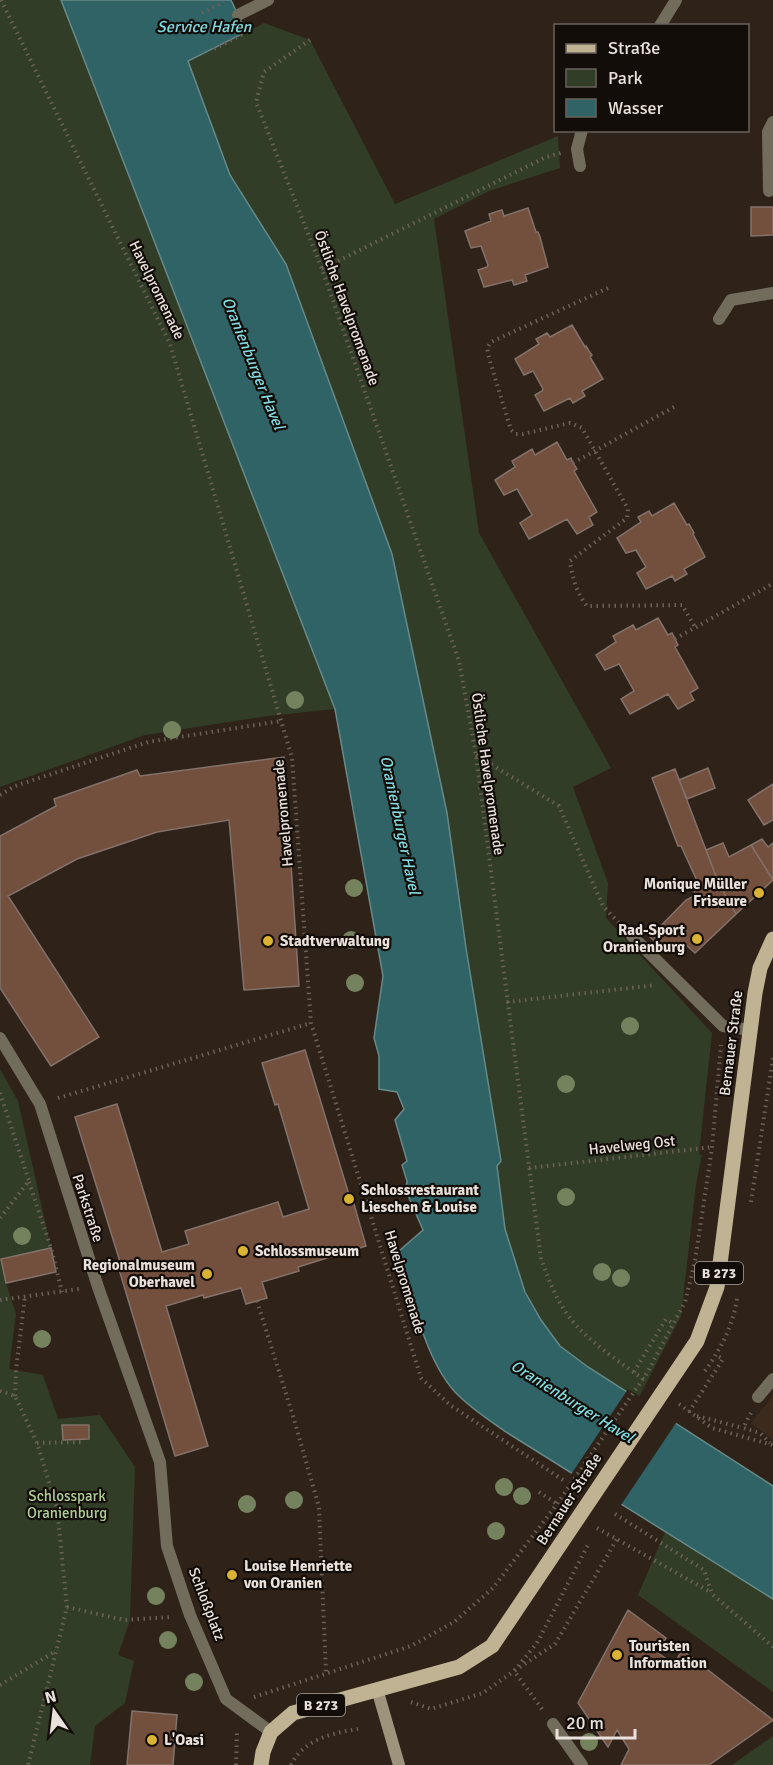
<svg xmlns="http://www.w3.org/2000/svg" width="773" height="1765" font-family="Signika,sans-serif">
	<style>
		.built { fill: #3c2b1d }
		.green { fill: #313d26 }
		.water { fill: #2f6366; stroke: #678989; stroke-width: 1.5 }
		.pier { fill: #2f2319 }
		.building { fill: #734f3e; stroke: #83726a; stroke-width: 1.5 }
		.lines { fill: none; stroke-linecap: round; stroke-linejoin: round }
		.path { stroke: #6c6159; stroke-width: 4; stroke-dasharray: 1.5 4.5; stroke-linecap: butt }
		.lane { stroke: #726c5d; stroke-width: 12 }
		.street { stroke: #726c5d; stroke-width: 12 }
		.secondary { stroke: #9e947b; stroke-width: 12 }
		.primary { stroke: #c0b393; stroke-width: 15 }
		.tree { fill: #75825e }
		.poi-dot { fill: #dab334; stroke: #130d09; stroke-width: 2 }
		.labels { text-anchor: middle; stroke-width: 4.5; stroke-linejoin: round; paint-order: stroke }
		.shield { fill: #130d09; stroke: #a9a19c; stroke-width: 1.5 }
		.shield-label { font-size: 14px; font-weight: bold; fill: #e9e1db }
		.street-label { font-size: 15px; fill: #e9e1db; stroke: #130d09 }
		.poi-label { font-size: 15px; font-weight: bold; fill: #e9e1db; stroke: #130d09; text-anchor: start }
		.park-label { font-size: 15px; fill: #afcf96; stroke: #130d09 }
		.water-label { font-size: 16px; font-style: italic; fill: #82dae1; stroke: #130d09 }
	</style>
	<rect width="100%" height="100%" fill="#2f2319"/>
	<path class="built" d="M773 1396V1440L751 1423Z"/>
	<path class="green" d="M0 0H61L335 709 268 716 145 735 0 787Z
		M264 23 310 40 395 204 558 136 560 168 489 191 434 219 479 533 611 768 573 787 608 883 606 918 712 1033 699 1154 702 1155 696 1184 681 1316 638 1399C614 1384 577 1364 559 1344 531 1312 514 1270 505 1229 501 1209 500 1186 497 1165L501 1161 466 948 392 554 286 264 230 175 188 61 214 49Z
		M0 1069 18 1101 51 1248 1 1259 6 1283 16 1314 9 1369 43 1375 58 1419 100 1415 135 1467 130 1620 118 1655 134 1661 125 1703 95 1726 90 1765H0Z
		M665 1532 773 1599V1692L638 1595Z
		M773 1736V1765H732Z"/>
	<path class="water" d="M61 0H231L246 32 188 61 230 175 286 264 392 554 447 813 466 948 501 1161 497 1166 505 1229 525 1292 541 1320 560 1346 588 1367 773 1486V1599L506 1432C489 1420 470 1408 455 1392 424 1358 412 1295 399 1251L423 1230 406 1191 407 1181 402 1165 407 1161 395 1120 404 1109 397 1092 379 1089V1056L374 1038 383 976 335 709Z"/>
	<path class="pier" d="M628 1389 678 1420 619 1508 570 1476Z"/>
	<path class="building" d="M751 207H773V235L751 236Z
		M528 208 536 232H538L540 237 548 267 525 275 527 281 514 285 512 280 484 287 478 270 487 267 488 265 481 246 471 248 465 231 491 221 489 214 502 210 504 216Z
		M572 325 585 347 586 346 589 351 592 355 590 357 603 379 582 391 585 396 573 403 570 398 544 411 535 395 542 391 543 389 533 371 524 375 515 359 539 344 536 339 547 333 550 337Z
		M557 442 567 460 571 458 573 463 577 469 574 471 597 512 589 517 593 525 577 534 567 519 529 539 520 523 532 515 517 489 504 495 495 480 515 467 512 461 532 449 535 455Z
		M674 503 687 525 689 524 694 533 693 534 705 557 684 569 687 574 675 581 672 576 646 589 637 573 646 567 636 550 626 553 617 538 641 522 638 517 649 511 652 516Z
		M658 618 668 635 672 633 678 645 675 647 698 688 690 693 694 700 678 709 668 694 630 714 621 699 634 691 619 664 605 670 596 655 616 642 613 636 633 625 636 630Z
		M284 757 299 986 244 990 229 820 157 832 77 859 8 896 99 1037 51 1066 0 988V836L56 806 54 799 137 770 140 776Z
		M708 768 715 788 687 799 679 780Z
		M675 769 719 884 736 914 695 953 685 944H674L666 952 650 937 686 900 694 896 695 886 699 885 681 846H678L652 778Z
		M773 784V820L764 825 748 800Z
		M762 839 768 847 773 843V880L751 845Z
		M723 843 729 857 751 845 773 880 736 914 719 884 706 850Z
		M305 1050 350 1198 352 1197 366 1246 298 1267 299 1271 262 1282 267 1298 246 1304 241 1288 204 1298 203 1295 166 1306 208 1446 175 1456 118 1266 121 1265 75 1117 117 1104 162 1252 189 1244 185 1231 278 1202 283 1217 309 1209 278 1104 275 1105 262 1063Z
		M51 1248 56 1272 6 1283 1 1259Z
		M62 1425H89V1439L63 1440Z
		M628 1610 666 1638 658 1653 674 1664 682 1650 773 1720 709 1765H621L629 1749 617 1730 608 1747 578 1703Z
		M132 1711 177 1715 173 1765H127Z"/>
	<g class="lines">
		<path class="path" d="M1 0 170 344 292 758 311 1023 421 1378 450 1405 566 1482
			M202 13 224 2
			M310 40 264 72 256 102 322 269 459 661 476 755 541 1259C549 1280 556 1300 570 1318 585 1339 624 1365 646 1381
			M214 49 243 34
			M322 269 546 157 561 153
			M608 288 491 342 487 348 489 358 511 430 516 434H523L570 423 582 428 628 509 627 518 570 561C572 577 577 594 587 606L682 605 695 627
			M573 463 674 407
			M675 639 772 584
			M476 755 559 806 603 906 619 923
			M0 795 15 786 148 742 281 721
			M507 1002 656 985
			M0 1093 29 1181 0 1218
			M58 1098 311 1023
			M529 1168 713 1147
			M29 1182 51 1248 62 1292
			M751 1202 773 1058
			M0 1300 79 1289
			M257 1301 293 1416 319 1507 326 1673
			M705 1371C721 1349 733 1325 737 1299
			M634 1372 666 1319 674 1324
			M0 1391 15 1396 37 1443 57 1508 67 1607 28 1765
			M15 1396 16 1370 25 1296
			M679 1404 712 1428 773 1445
			M689 1412 723 1359 716 1355
			M751 1413 743 1428 760 1433 770 1443
			M697 1416 743 1428
			M37 1443 81 1442
			M539 1492 557 1504
			M615 1514 704 1570 712 1594 773 1647
			M597 1528 712 1593
			M67 1607 124 1620 171 1617
			M0 1685 56 1651
			M254 1697 411 1646 454 1622 493 1588 557 1504 647 1373 685 1302 695 1261 712 1148 721 1045
			M411 1702 431 1709 483 1693 514 1671 537 1643 589 1543
			M542 1709 514 1671 555 1644 617 1539
			M236 1765 237 1731
			M291 1765C303 1740 332 1733 358 1729"/>
		<path class="lane" d="M238 15 268 0
			M769 191 768 132 773 122
			M719 319 731 300 773 293
			M632 936 723 1026 750 1030"/>
		<path class="street" d="M660 26 676 0
			M580 166 577 149 582 130
			M0 1038 40 1104 98 1287 160 1462 167 1546 190 1615 226 1699 271 1732
			M758 1397 773 1379
			M553 1724 582 1765"/>
		<path class="secondary" d="M377 1689 399 1765"/>
		<path class="primary" d="M261 1765 263 1752 271 1732 293 1713 459 1667 492 1646 697 1341 717 1287 755 993 760 968 773 939"/>
	</g>
	<g class="tree">
		<circle cx="295" cy="700" r="9"/>
		<circle cx="172" cy="730" r="9"/>
		<circle cx="354" cy="888" r="9"/>
		<circle cx="351" cy="940" r="9"/>
		<circle cx="355" cy="983" r="9"/>
		<circle cx="630" cy="1026" r="9"/>
		<circle cx="566" cy="1084" r="9"/>
		<circle cx="566" cy="1197" r="9"/>
		<circle cx="22" cy="1236" r="9"/>
		<circle cx="602" cy="1272" r="9"/>
		<circle cx="621" cy="1278" r="9"/>
		<circle cx="42" cy="1339" r="9"/>
		<circle cx="504" cy="1487" r="9"/>
		<circle cx="522" cy="1496" r="9"/>
		<circle cx="294" cy="1500" r="9"/>
		<circle cx="247" cy="1504" r="9"/>
		<circle cx="496" cy="1531" r="9"/>
		<circle cx="156" cy="1596" r="9"/>
		<circle cx="168" cy="1640" r="9"/>
		<circle cx="194" cy="1682" r="9"/>
		<circle cx="589" cy="1742" r="9"/>
	</g>
	<g class="poi-dot">
		<circle cx="759" cy="893" r="6"/>
		<circle cx="697" cy="939" r="6"/>
		<circle cx="268" cy="941" r="6"/>
		<circle cx="349" cy="1199" r="6"/>
		<circle cx="243" cy="1251" r="6"/>
		<circle cx="207" cy="1274" r="6"/>
		<circle cx="232" cy="1575" r="6"/>
		<circle cx="617" cy="1655" r="6"/>
		<circle cx="152" cy="1740" r="6"/>
	</g>
	<g class="labels">
		<g class="shield">
			<rect x="695" y="1262" width="48" height="22" rx="4.5"/>
			<rect x="297" y="1694" width="48" height="22" rx="4.5"/>
		</g>
		<g class="shield-label">
			<text x="719" y="1278">B 273</text>
			<text x="321" y="1710">B 273</text>
		</g>
		<g class="street-label">
			<text transform="translate(157 290) rotate(64)" y="5">Havelpromenade</text>
			<text transform="translate(347 308) rotate(70)" y="5">Östliche Havelpromenade</text>
			<text transform="translate(488 774) rotate(82)" y="5">Östliche Havelpromenade</text>
			<text transform="translate(283 813) rotate(-95)" y="5">Havelpromenade</text>
			<text transform="translate(731 1043) rotate(-83)" y="5">Bernauer Straße</text>
			<text transform="translate(632 1145) rotate(-6)" y="5">Havelweg Ost</text>
			<text transform="translate(88 1208) rotate(72)" y="5">Parkstraße</text>
			<text transform="translate(405 1282) rotate(73)" y="5">Havelpromenade</text>
			<text transform="translate(569 1499) rotate(-57)" y="5">Bernauer Straße</text>
			<text transform="translate(207 1604) rotate(69)" y="5">Schloßplatz</text>
		</g>
		<g class="poi-label">
			<text x="747" y="889" text-anchor="end">Monique Müller<tspan x="747" dy="17">Friseure</tspan></text>
			<text x="685" y="935" text-anchor="end">Rad-Sport<tspan x="685" dy="17">Oranienburg</tspan></text>
			<text x="280" y="946">Stadtverwaltung</text>
			<text x="361" y="1195">Schlossrestaurant<tspan x="361" dy="17">Lieschen &amp; Louise</tspan></text>
			<text x="255" y="1256">Schlossmuseum</text>
			<text x="195" y="1270" text-anchor="end">Regionalmuseum<tspan x="195" dy="17">Oberhavel</tspan></text>
			<text x="244" y="1571">Louise Henriette<tspan x="244" dy="17">von Oranien</tspan></text>
			<text x="629" y="1651">Touristen<tspan x="629" dy="17">Information</tspan></text>
			<text x="164" y="1745">L'Oasi</text>
		</g>
		<g class="park-label">
			<text x="67" y="1501">Schlosspark<tspan x="67" dy="17">Oranienburg</tspan></text>
		</g>
		<g class="water-label">
			<text x="204" y="32">Service Hafen</text>
			<text transform="translate(254 363) rotate(68)" y="6">Oranienburger Havel</text>
			<text transform="translate(401 825) rotate(78)" y="6">Oranienburger Havel</text>
			<text transform="translate(573 1401) rotate(32)" y="6">Oranienburger Havel</text>
		</g>
	</g>
	<rect x="554" y="24" width="195" height="108" fill="#130d09" stroke="#69625d" stroke-width="1.5"/>
	<rect x="566" y="44" width="30" height="9" fill="#c0b393" stroke="#69625d" stroke-width="1.5"/>
	<text x="608" y="54" font-size="18" fill="#e9e1db">Straße</text>
	<rect x="566" y="69" width="30" height="18" fill="#313d26" stroke="#69625d" stroke-width="1.5"/>
	<text x="608" y="84" font-size="18" fill="#e9e1db">Park</text>
	<rect x="566" y="99" width="30" height="18" fill="#2f6366" stroke="#69625d" stroke-width="1.5"/>
	<text x="608" y="114" font-size="18" fill="#e9e1db">Wasser</text>
	<g transform="translate(54 1711) rotate(346)" stroke="#130d09" stroke-width="4.5" paint-order="stroke">
	<path d="M0-4.5L10 22L0 15L-10 22Z" fill="#e9e1db"/>
	<text y="-9" font-size="16" font-weight="bold" text-anchor="middle" fill="#e9e1db">N</text>
	</g>
	<path d="M557 1729v9h78v-9" fill="none" stroke="#e9e1db" stroke-width="3"/>
	<text x="566" y="1729" font-size="18" fill="#e9e1db" stroke="#130d09" stroke-width="4.5" paint-order="stroke">20 m</text>
</svg>
